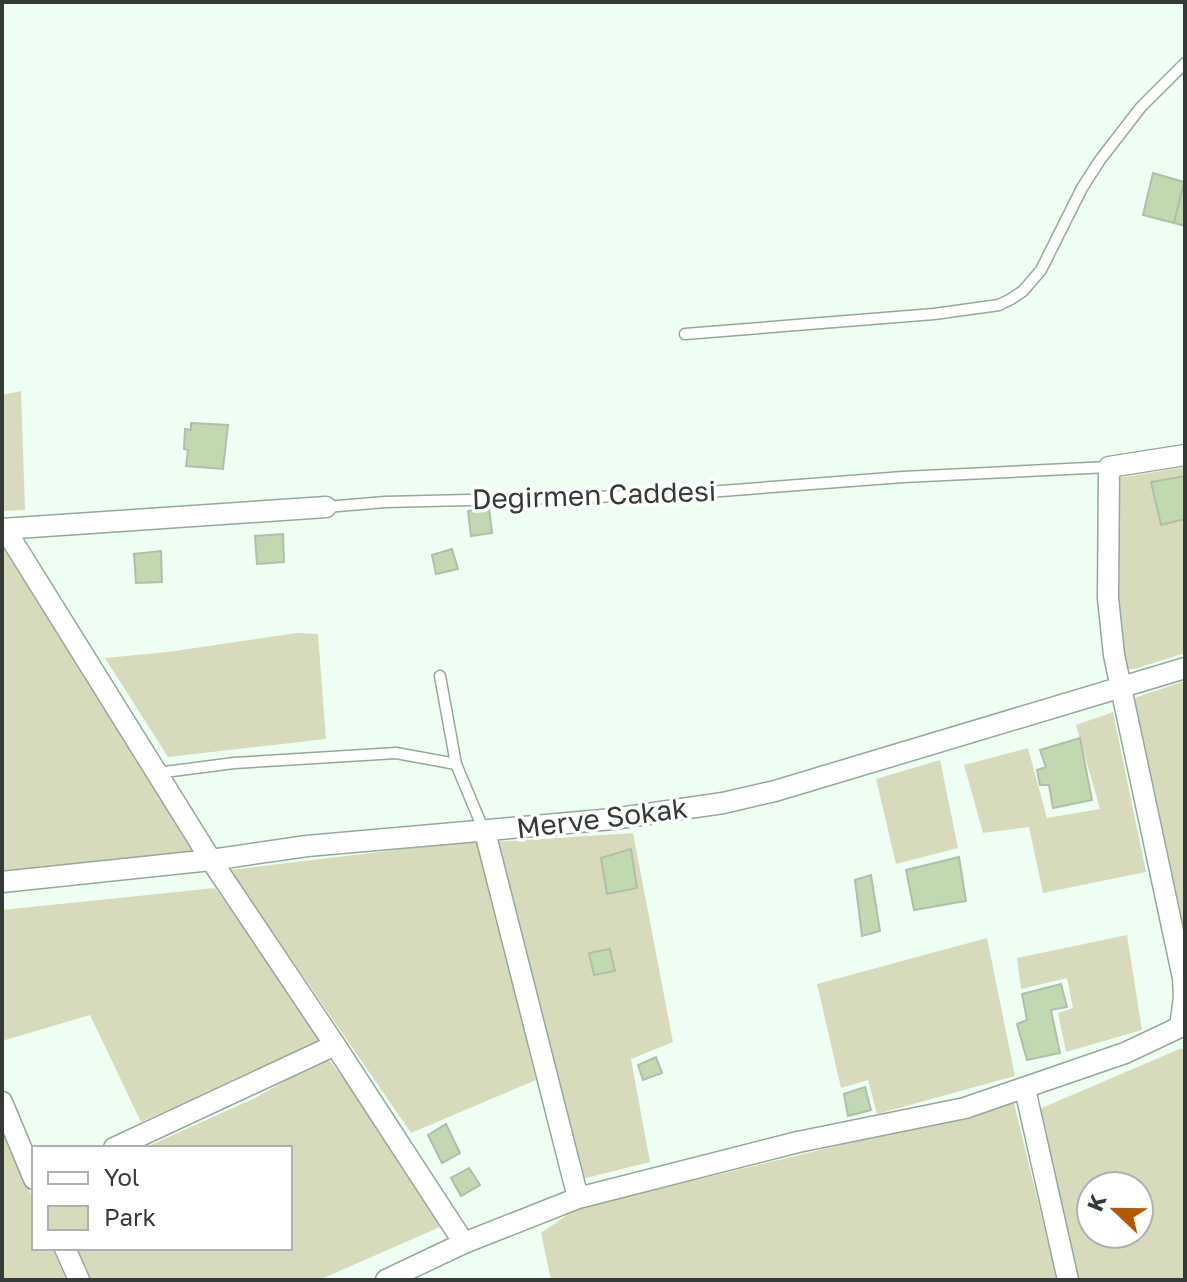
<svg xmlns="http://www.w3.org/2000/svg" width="1187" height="1282" font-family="'Golos Text',sans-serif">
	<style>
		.green { fill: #d7dbbc; fill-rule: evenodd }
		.building { fill: #c0d9b1; stroke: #b2bdab; stroke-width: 2 }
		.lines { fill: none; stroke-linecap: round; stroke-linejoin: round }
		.service-casing { stroke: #96a89b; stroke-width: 13 }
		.minor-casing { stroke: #96a89b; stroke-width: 23 }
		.service { stroke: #fff; stroke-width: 10 }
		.minor { stroke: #fff; stroke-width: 20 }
		.labels { text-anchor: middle; stroke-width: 7; stroke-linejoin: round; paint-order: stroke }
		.street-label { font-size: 28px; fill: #343b36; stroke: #fff }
	</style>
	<rect width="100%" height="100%" fill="#effef3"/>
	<path class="green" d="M21 391 25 510 2 511V395Z
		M1185 467V653L1134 669H1126L1117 632 1118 478Z
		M2 543 196 855 2 876Z
		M297 633 318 634 326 739 168 757 105 658 168 652Z
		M1185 681V937L1134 698Z
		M1113 712 1146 872 1043 893 1029 827 983 833 964 765 1028 748 1047 818 1100 809 1076 725Z
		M940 760 958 848 896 864 876 779Z
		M633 833 673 1042 631 1059 650 1162 582 1179 496 842Z
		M478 840 536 1080 411 1133 230 870Z
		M215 888 324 1040 141 1122 90 1015 2 1041V910Z
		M1127 935 1142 1030 1066 1052 1058 1013 1073 1008 1067 978 1021 989 1017 958Z
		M987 938 1015 1076 877 1114 868 1080 841 1088 817 984Z
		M1182 1048 1185 1053V1280H1077L1037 1110ZM1091 1186H1139V1234H1091Z
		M327 1057 390 1141 440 1227 319 1280H88L75 1248H290V1148H144L253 1099Z
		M1014 1103 1057 1280H551L541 1233 576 1209Z
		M2 1123 34 1202V1248H53L66 1280H2Z"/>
	<path class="building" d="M1153 173 1184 182 1174 223 1143 215Z
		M1184 182 1185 183V226L1174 223Z
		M191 423 228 425 223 469 186 466 188 450 184 449 185 429 191 430Z
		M1185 476V519L1161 525 1151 482Z
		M489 507 492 533 471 536 468 511Z
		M283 534 284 562 257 564 255 536Z
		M452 549 458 569 436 574 432 555Z
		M161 551 162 582 136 583 134 554Z
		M1080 738 1092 800 1053 808 1049 785H1040L1037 770 1046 767 1040 750Z
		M631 849 637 888 607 894 601 858Z
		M959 857 966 901 914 910 906 870Z
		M871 875 880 931 862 936 855 880Z
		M610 949 615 971 594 975 589 953Z
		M1061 984 1067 1007 1051 1010 1060 1053 1027 1060 1017 1024 1027 1020 1022 994Z
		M656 1057 662 1073 643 1080 638 1065Z
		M865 1087 871 1110 848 1116 844 1094Z
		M446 1124 460 1153 442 1163 428 1135Z
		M469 1168 480 1185 461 1196 451 1178Z"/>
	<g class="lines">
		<defs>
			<path id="service" d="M685 334 934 314 999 305 1011 299 1023 291 1041 270 1082 188 1100 160 1141 107 1185 63
				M326 507 385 502 669 495 903 477 1109 467
				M440 676 456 764 484 831
				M157 773 234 763 396 753 456 764"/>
			<path id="minor" d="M2 529 326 507
				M5 529 211 860 335 1045 464 1243
				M485 832 578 1198
				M2 882 211 860 307 846 613 819 723 803 775 791 1185 668
				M1025 1089 1068 1280
				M2 1102 34 1179
				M114 1148 335 1045
				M65 1248 79 1280
				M386 1280 464 1243 578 1198 798 1142 965 1108 1125 1053 1180 1027 1184 997 1183 978 1114 655 1108 598 1109 467 1185 455"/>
		</defs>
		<use href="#service" class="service-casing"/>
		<use href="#minor" class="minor-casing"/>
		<use href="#service" class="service"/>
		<use href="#minor" class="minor"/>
	</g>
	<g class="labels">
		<g class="street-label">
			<text transform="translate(594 495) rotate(-2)" y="10">Değirmen Caddesi</text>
			<text transform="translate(602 818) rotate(-7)" y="10">Merve Sokak</text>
		</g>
	</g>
	<rect width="1187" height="1282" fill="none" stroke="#343b36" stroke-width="8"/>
	<rect x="32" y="1146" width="260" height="104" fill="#ffffff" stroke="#aeb1af" stroke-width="2"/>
	<rect x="48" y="1172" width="40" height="12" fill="#ffffff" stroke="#aeb1af" stroke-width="2"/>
	<text x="104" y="1186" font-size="24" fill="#343b36">Yol</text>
	<rect x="48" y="1206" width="40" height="24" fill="#d7dbbc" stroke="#aeb1af" stroke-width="2"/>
	<text x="104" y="1226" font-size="24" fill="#343b36">Park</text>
	<g transform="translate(1115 1210) rotate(292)"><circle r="38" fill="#ffffff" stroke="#aeb1af" stroke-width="2"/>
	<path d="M0-6L14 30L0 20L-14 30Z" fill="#b65809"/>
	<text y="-12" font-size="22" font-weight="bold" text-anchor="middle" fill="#343b36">K</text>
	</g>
</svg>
